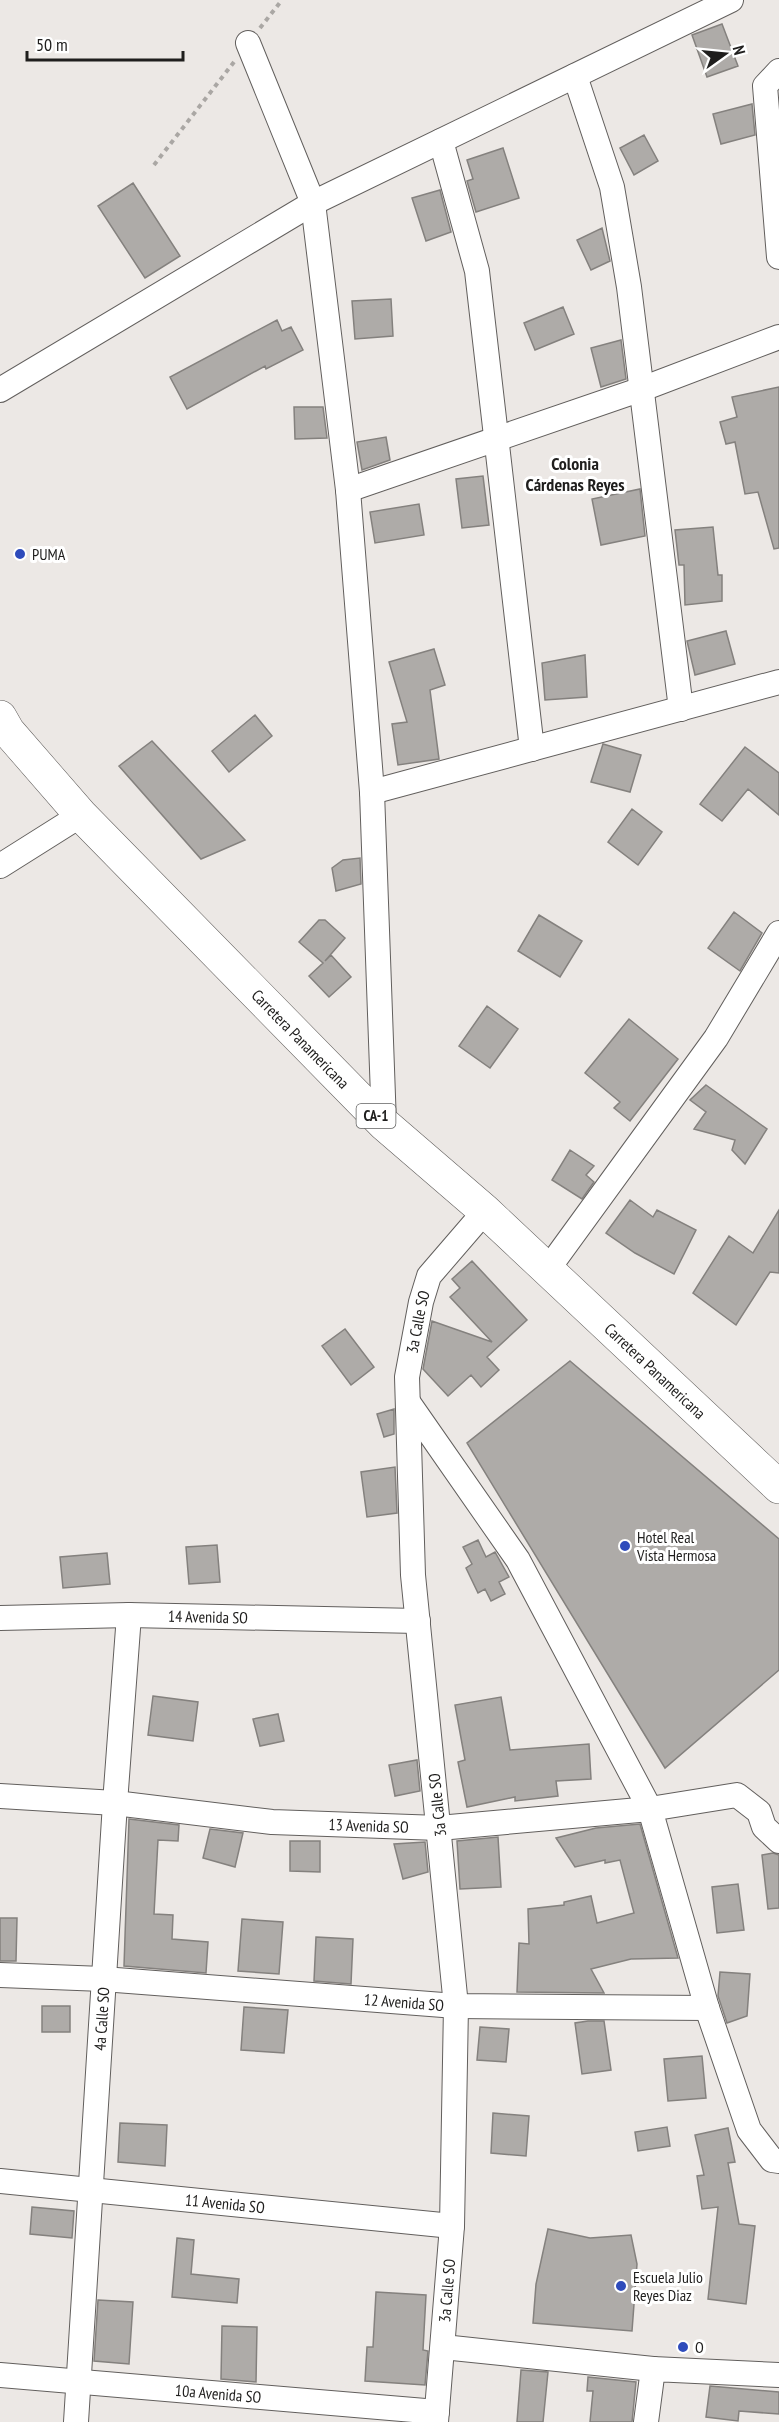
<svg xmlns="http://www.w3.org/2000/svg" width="779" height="2422" font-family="'PT Sans Narrow',sans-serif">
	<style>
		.building { fill: #aeaba8; stroke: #84817e; stroke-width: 1.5 }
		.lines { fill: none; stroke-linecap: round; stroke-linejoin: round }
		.street-casing { stroke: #625f5d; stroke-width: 26 }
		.highway-casing { stroke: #625f5d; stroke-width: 34 }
		.path { stroke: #aaa7a4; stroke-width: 4; stroke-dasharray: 4.5 4.5; stroke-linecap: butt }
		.street { stroke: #fff; stroke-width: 24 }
		.highway { stroke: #fff; stroke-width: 33 }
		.poi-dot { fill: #2e4bbb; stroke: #fff; stroke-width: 2 }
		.labels { text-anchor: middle; stroke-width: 6; stroke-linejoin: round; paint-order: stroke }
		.shield { fill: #fff; stroke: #626261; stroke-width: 1.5 }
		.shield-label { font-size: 15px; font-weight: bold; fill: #1f1e1d }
		.poi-label { font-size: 16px; fill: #1f1e1d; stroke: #fff; text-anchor: start }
		.street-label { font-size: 16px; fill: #1f1e1d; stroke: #fff }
		.neighbourhood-label { font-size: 18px; font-weight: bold; fill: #1f1e1d; stroke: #fff }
	</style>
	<rect width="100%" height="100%" fill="#ece8e5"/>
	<path class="building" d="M722 24 738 66 707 77 692 35Z
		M752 104 755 135 721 144 713 114Z
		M644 135 658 161 634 175 620 148Z
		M503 148 519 198 476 212 467 181 473 179 467 160Z
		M133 183 180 256 145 278 98 206Z
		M440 190 451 232 426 241 412 198Z
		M602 228 610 261 591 270 577 240Z
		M391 299 393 336 355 339 352 301Z
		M563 307 574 334 535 350 524 323Z
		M277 320 282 331 291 327 303 350 266 369 265 366 187 409 170 377Z
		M621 340 626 379 601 387 591 348Z
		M779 387V548L774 549 758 492 745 494 735 442 726 444 720 422 737 417 732 397Z
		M294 407H323L327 438 295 439Z
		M386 437 390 460 362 470 357 442Z
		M483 476 489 525 462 528 456 479Z
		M640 489 645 536 601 545 592 499Z
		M419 504 424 535 375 543 370 512Z
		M713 527 718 575H722V601L685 605 684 565H679L675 530Z
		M726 631 735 664 695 675 687 641Z
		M434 649 445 685 430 690 439 759 398 765 392 724 407 722 389 662Z
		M585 655 587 697 545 700 542 663Z
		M255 715 272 736 229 772 212 751Z
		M152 741 245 840 201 859 119 766Z
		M603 744 641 755 630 792 591 782Z
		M745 747 779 773V815L748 789 722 821 700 804Z
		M632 809 662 832 638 865 608 842Z
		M360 858 361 884 336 891 332 868 343 860Z
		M734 912 762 933 740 971 708 948Z
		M539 915 582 941 560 977 518 951Z
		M319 920H325L345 938 325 961 331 955 351 977 329 997 309 976 323 963 299 942Z
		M487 1006 518 1029 490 1068 459 1046Z
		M629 1019 678 1059 630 1121 614 1108 620 1102 585 1073Z
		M706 1085 767 1129 745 1164 732 1150 735 1140 694 1129 706 1112 690 1100Z
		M570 1150 594 1166 586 1175 594 1182 582 1199 552 1180Z
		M630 1200 653 1217 657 1210 696 1230 674 1274 635 1253 606 1233Z
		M779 1210V1273L770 1272 736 1325 693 1293 729 1236 753 1253Z
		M472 1261 527 1320 487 1357 499 1370 481 1387 471 1375 448 1396 423 1369 432 1321 492 1342 450 1297 460 1288 452 1279Z
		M345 1329 374 1367 351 1385 322 1346Z
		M570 1361 779 1539V1670L665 1768 467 1443Z
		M394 1409V1434L384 1437 377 1414Z
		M395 1467 397 1513 367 1517 361 1472Z
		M478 1540 486 1557 495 1552 509 1577 499 1582 505 1594 491 1601 485 1589 478 1593 466 1568 472 1564 463 1547Z
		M217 1545 220 1582 189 1584 186 1547Z
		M107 1553 110 1584 63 1588 60 1557Z
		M153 1696 198 1702 193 1741 148 1735Z
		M501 1697 510 1750 589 1744 591 1779 556 1781 558 1796 515 1801V1797L467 1807 458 1762 465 1760 455 1705Z
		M278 1714 284 1741 260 1746 253 1719Z
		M417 1760 420 1791 395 1796 389 1765Z
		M129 1819 179 1825 178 1841 158 1840 154 1914 173 1915 172 1939 208 1942 206 1973 124 1966Z
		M640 1824 678 1958 631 1959 591 1969 604 1993 517 1992 519 1943 529 1944 528 1909 564 1905V1902L591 1896 597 1923 634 1913 620 1860 605 1863V1860L575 1867 556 1838 596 1828Z
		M210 1829 243 1833 235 1867 203 1858Z
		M498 1837 501 1887 460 1889 457 1841Z
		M290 1841H320V1872L290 1871Z
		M425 1842 428 1872 403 1879 394 1844Z
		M773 1853 779 1855V1908L768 1909 762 1855Z
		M738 1884 744 1930 717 1933 712 1887Z
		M0 1918H17L16 1961H0Z
		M242 1919 283 1922 279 1974 238 1971Z
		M316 1937 353 1939 351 1984 314 1981Z
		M720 1972 750 1974 747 2016 727 2023 718 1996Z
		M42 2006H70V2032H42Z
		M244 2007 288 2010 284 2053 241 2050Z
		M588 2021H604L611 2070 582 2074 575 2023Z
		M480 2027 509 2029 506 2062 477 2060Z
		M702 2056 706 2098 668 2101 664 2059Z
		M493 2113 529 2116 526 2156 491 2153Z
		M120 2123 167 2125 165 2166 118 2162Z
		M667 2127 670 2146 638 2151 635 2132Z
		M728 2128 735 2162 728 2163 739 2224 755 2226 746 2304 708 2299 718 2207 702 2209 697 2176 704 2175 695 2135Z
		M32 2207 74 2211 72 2238 30 2234Z
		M548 2229 590 2238 631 2235 637 2264 632 2331 533 2323 536 2284Z
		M177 2238 194 2240 191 2274 239 2279 237 2303 172 2297Z
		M376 2292 426 2295 423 2350 428 2351 425 2385 365 2381 367 2347H373Z
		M98 2300 133 2302 129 2364 94 2361Z
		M222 2326 257 2327 256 2382 221 2379Z
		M521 2370 548 2372 543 2422H517Z
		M588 2377 636 2382 632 2422H590L593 2391H587Z
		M710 2386 779 2392V2414L739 2411 738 2421 706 2417Z"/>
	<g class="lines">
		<defs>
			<g id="street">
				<path d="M248 43 313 203 348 490 372 792 384 1124"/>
				<path d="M779 71 765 86 779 257"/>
				<path d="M575 76 612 187 629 287 681 709"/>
				<path d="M441 141 477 271 532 749"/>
				<path d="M0 390 313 203 731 0"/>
				<path d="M348 490 642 389 779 337"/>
				<path d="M372 792 779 682"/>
				<path d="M0 866 81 815"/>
				<path d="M548 1269 716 1038 779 933"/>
				<path d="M408 1402 518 1560 650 1809 707 2008 749 2130 772 2160 779 2161"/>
				<path id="s1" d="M0 1618 129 1615 418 1621"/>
				<path id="s2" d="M0 1796 115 1803 272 1822 439 1828 650 1809 737 1795 759 1812 764 1827 779 1841"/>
				<path id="s3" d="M0 1975 103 1979 456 2006 707 2008"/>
				<path id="s4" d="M0 2181 452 2226"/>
				<path d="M443 2347 653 2369"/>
				<path id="s5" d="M0 2375 437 2412"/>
				<path id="s6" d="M76 2422 115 1803 129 1615"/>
				<path id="s7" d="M436 2422 452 2226 456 2006 413 1575 407 1377 421 1302 429 1276 485 1211"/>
				<path d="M646 2422 653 2369 779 2375"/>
			</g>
			<g id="highway">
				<path id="s8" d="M0 717 8 731 81 815 384 1124 485 1211 779 1487"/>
			</g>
		</defs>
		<use href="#street" class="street-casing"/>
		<use href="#highway" class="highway-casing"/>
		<path class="path" d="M260 28 282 0
			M154 165 234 62"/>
		<use href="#street" class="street"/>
		<use href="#highway" class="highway"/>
	</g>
	<g class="poi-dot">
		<circle cx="20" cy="554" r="6"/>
		<circle cx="625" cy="1546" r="6"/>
		<circle cx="621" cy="2286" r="6"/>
		<circle cx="683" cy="2347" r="6"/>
	</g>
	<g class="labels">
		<rect class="shield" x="356.5" y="1104" width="39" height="24" rx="4.5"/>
		<g class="shield-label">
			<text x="376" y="1121">CA-1</text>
		</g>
		<g class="poi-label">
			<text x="32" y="560">PUMA</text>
			<text x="637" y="1543">Hotel Real<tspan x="637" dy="18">Vista Hermosa</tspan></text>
			<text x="633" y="2283">Escuela Julio<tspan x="633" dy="18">Reyes Diaz</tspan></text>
			<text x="695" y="2353">O</text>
		</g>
		<g class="street-label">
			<text dy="6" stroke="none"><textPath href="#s8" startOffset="441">Carretera Panamericana</textPath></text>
			<text dy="6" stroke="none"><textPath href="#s7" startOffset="1104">3a Calle SO</textPath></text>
			<text dy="6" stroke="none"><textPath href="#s8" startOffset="927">Carretera Panamericana</textPath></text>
			<text dy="6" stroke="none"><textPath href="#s1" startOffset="208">14 Avenida SO</textPath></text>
			<text transform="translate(437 1805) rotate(-96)" y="6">3a Calle SO</text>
			<text dy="6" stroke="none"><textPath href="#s2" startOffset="370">13 Avenida SO</textPath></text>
			<text dy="6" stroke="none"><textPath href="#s3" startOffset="405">12 Avenida SO</textPath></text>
			<text dy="6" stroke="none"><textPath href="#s6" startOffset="404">4a Calle SO</textPath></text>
			<text dy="6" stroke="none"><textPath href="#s4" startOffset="226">11 Avenida SO</textPath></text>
			<text dy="6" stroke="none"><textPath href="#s7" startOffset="132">3a Calle SO</textPath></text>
			<text dy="6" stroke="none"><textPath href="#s5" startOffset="219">10a Avenida SO</textPath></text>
		</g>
		<g class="neighbourhood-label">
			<text x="575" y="470">Colonia<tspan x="575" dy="21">Cárdenas Reyes</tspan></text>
		</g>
	</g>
	<g transform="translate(725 54) rotate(75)" stroke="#ffffff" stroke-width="4.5" paint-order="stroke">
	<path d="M0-4.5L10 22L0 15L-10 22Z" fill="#1f1e1d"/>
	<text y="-9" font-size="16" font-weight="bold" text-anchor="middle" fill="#1f1e1d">N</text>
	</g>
	<path d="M27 51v9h156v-9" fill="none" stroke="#1f1e1d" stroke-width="3"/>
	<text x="36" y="51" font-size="18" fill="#1f1e1d" stroke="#ffffff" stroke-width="4.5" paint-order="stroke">50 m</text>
</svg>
